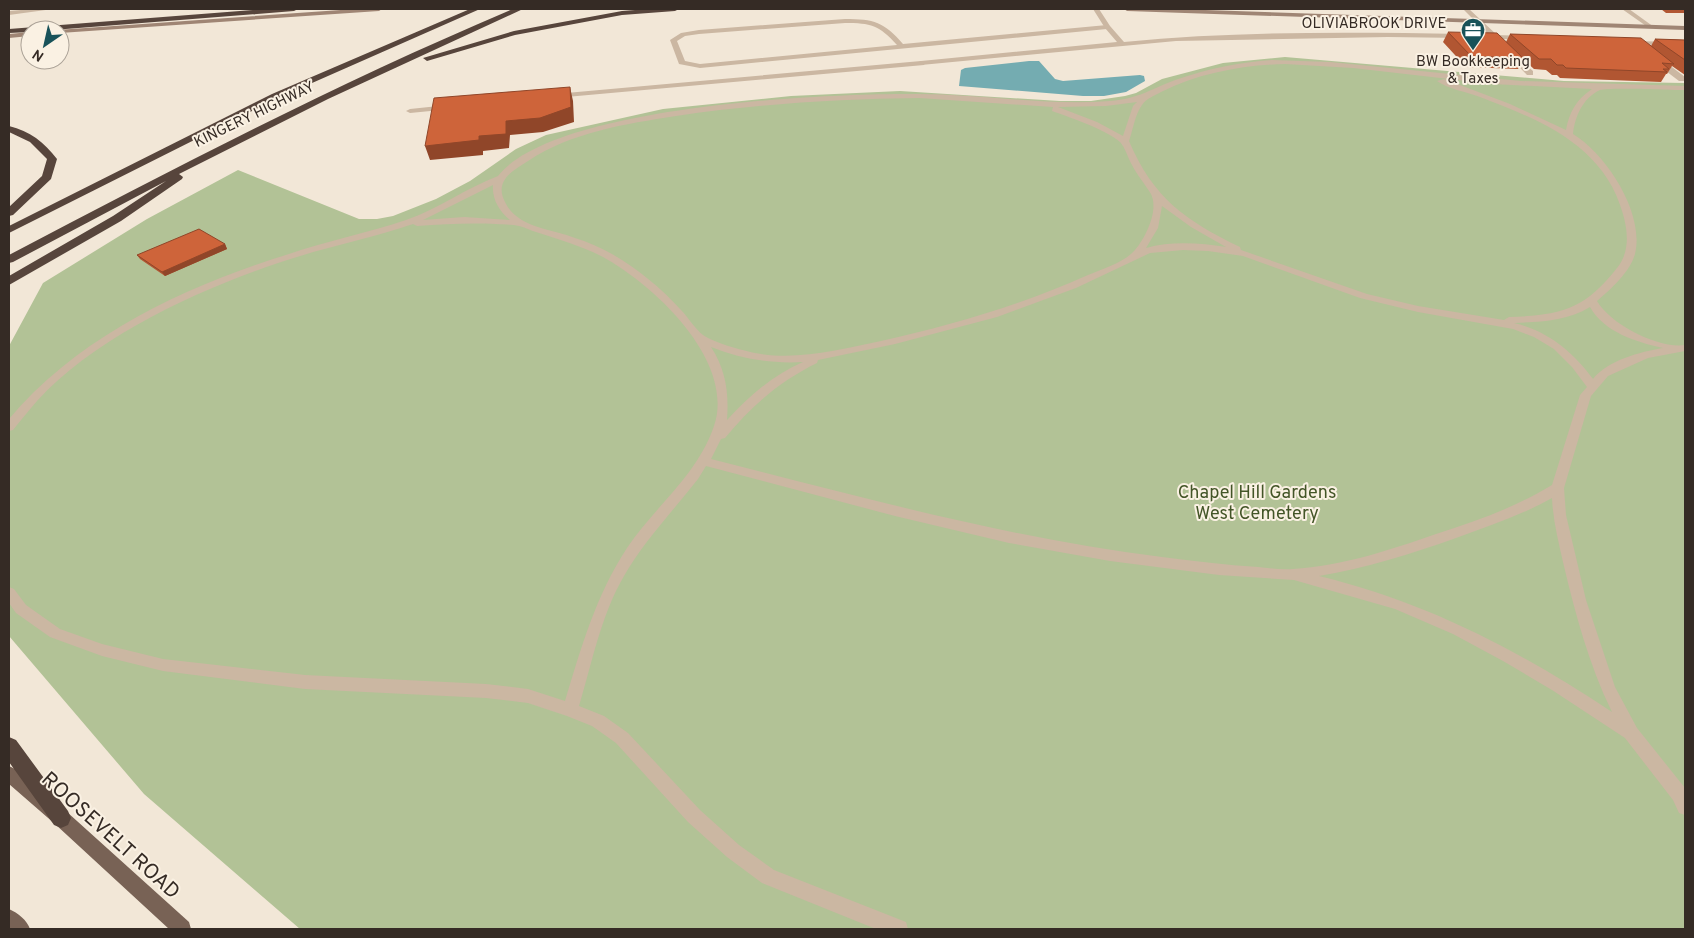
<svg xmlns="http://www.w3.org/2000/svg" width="1694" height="938" font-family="Overpass,sans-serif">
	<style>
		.green { fill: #b2c296 }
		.water { fill: #74acb1 }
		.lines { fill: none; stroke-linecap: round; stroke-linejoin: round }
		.lane { fill: #cbb7a2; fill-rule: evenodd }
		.street { fill: #cbb7a2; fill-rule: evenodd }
		.secondary { fill: #9f8574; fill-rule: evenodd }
		.primary { fill: #786255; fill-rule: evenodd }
		.highway { fill: #57453c; fill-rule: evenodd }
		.wall { fill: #b15632 }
		.shaded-wall { fill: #904629 }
		.building { fill: #ce643a; stroke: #904629 }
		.labels { text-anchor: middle; stroke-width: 4; stroke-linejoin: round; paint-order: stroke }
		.far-street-label { font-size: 15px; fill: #352b25; stroke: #faf1e3 }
		.far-poi-label { font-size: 15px; fill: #352b25; stroke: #faf1e3 }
		.park-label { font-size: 18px; fill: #435527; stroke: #faf1e3 }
		.near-street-label { font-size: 21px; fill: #352b25; stroke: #faf1e3 }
	</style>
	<rect width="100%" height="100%" fill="#f2e7d7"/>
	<path class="green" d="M1285 57 1564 81 1685 83V929H300L144 794 9 636V346L43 283 147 219 238 170 359 219H377L393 216 436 199 470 181 516 149 546 135 663 109 791 96 900 91 1060 101H1091L1125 96 1136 93 1162 79 1223 63Z"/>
	<path class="water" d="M1029 61H1039L1055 79 1063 81 1140 75 1144 76 1145 81 1126 92 1104 96H1083L959 86 961 70 965 68Z"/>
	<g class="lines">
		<path class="lane" d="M1622 9H1629L1654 27 1649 28Z
			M845 19C874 19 884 22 903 44L1107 25 1110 27 1107 29 700 68 679 64 670 40 681 33 699 30ZM845 23C871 23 879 25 897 45L700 64 685 61 677 41 685 36 699 34Z
			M1506 51H1510L1533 71V75H1527L1506 53Z
			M1654 58H1660L1685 77V81H1679L1654 62Z
			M1272 60 1330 62 1521 81 1685 86V90C1671 90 1608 87 1600 90 1583 98 1575 116 1573 134 1606 154 1645 213 1635 254 1630 272 1611 289 1597 301 1611 325 1659 349 1685 345V351L1648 358 1608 376 1591 396 1564 488 1566 515 1586 600 1615 687 1637 728 1685 788V815L1679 813 1673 800 1625 738 1552 690 1503 661 1453 634 1395 609 1294 580 1219 575 1110 561 1009 543 895 516 706 466 698 479C673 511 644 541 624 576 601 615 592 663 579 706L604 716 628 733 700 810 739 845 774 870 906 922 908 929H876L762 883 727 857 688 822 616 743 592 726 567 716 528 703 486 698 305 689 163 671 102 656 50 637 16 613 9 603V587L14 589 26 605 60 629 102 644 163 659 305 675 486 684 528 689 565 701C581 648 596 595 627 548 655 506 697 476 714 426 736 361 654 285 603 257 582 246 560 240 536 232 531 231 525 227 519 226 512 224 503 225 496 224 469 223 444 224 417 226L413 224C375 237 335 245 297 257 210 284 99 333 37 401 29 410 21 420 13 430L9 431V419C80 335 186 286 289 254 327 241 367 233 406 220 438 209 466 188 498 176 554 105 829 93 918 94 983 94 1046 106 1110 101 1139 99 1152 88 1178 79 1208 69 1240 62 1272 60ZM1285 64 1353 68 1493 84 1592 89C1577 99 1569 112 1566 130L1510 104 1444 79 1437 81C1448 89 1467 92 1480 97 1540 120 1604 145 1623 214 1628 232 1630 252 1617 268 1584 310 1561 315 1509 317L1504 320 1418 306 1367 294 1241 250 1240 247C1186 221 1153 198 1129 141 1133 130 1135 114 1142 105 1147 98 1154 96 1161 92 1199 73 1243 65 1285 64ZM919 98 1053 107 1052 111C1069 117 1107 130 1120 142 1125 147 1128 158 1132 165 1137 175 1145 184 1151 194 1159 210 1146 237 1135 250 1125 262 1103 269 1088 275 1021 305 952 325 881 341 842 349 801 360 761 354 747 352 714 343 703 335 695 329 688 317 681 310 661 288 638 269 612 254 601 248 588 242 575 238 552 229 517 228 505 202 494 181 512 171 528 161 572 132 625 124 676 116 756 104 837 99 919 98ZM1137 102 1133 106 1123 136 1097 122 1058 107 1106 106ZM493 185C492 199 499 211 510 220L464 217 423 220ZM1162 206 1191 227 1226 247C1200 243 1171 241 1146 248L1158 228ZM1183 250 1208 251 1243 256 1360 298 1418 312 1513 329 1534 337 1554 349 1572 367 1587 387 1580 395 1552 485C1516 507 1477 521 1436 534 1390 550 1342 566 1293 569 1281 570 1269 568 1258 567 1226 565 1194 561 1162 557 1009 538 861 497 711 459L721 439 725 438C751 406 780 381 817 363L818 360 895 344 997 317 1076 288 1150 253ZM1590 307C1604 332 1636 342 1663 348 1640 352 1608 360 1593 379 1573 352 1548 331 1514 323 1540 322 1567 321 1590 307ZM711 347C741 359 771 364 803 362 773 375 749 396 727 420 729 393 726 370 711 347ZM1552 498C1553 520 1558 540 1563 562 1575 613 1589 665 1612 712 1518 650 1429 603 1319 576 1366 568 1411 554 1456 538 1489 526 1522 515 1552 498Z
			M921 61 925 63 924 65 555 98 551 96 555 94Z
			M448 105 452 107 451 109 410 113 406 111 410 109Z"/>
		<path class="street" d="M33 9H53L9 15V11Z
			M1093 9H1099L1110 26 1124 42C1236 31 1350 32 1463 34L1466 36 1463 38 1388 37 1176 41 921 65 917 63 921 61 1117 42 1105 28Z
			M1463 9H1469L1497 35 1525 36 1528 38 1525 40 1483 38V36L1489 35Z
			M1628 41 1685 42V46L1630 44 1627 42Z"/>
		<path class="secondary" d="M355 9H382L379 11 60 33V30H57Z
			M1124 9H1176L1685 26V30L1127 11Z
			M30 32V36L9 38V34Z"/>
		<path class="primary" d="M9 766 15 769 67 812 189 922 191 929H169L55 824 9 784Z
			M9 909C18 913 27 920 30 929H9Z"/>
		<path class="highway" d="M267 9H298L294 11 53 30H30V32L9 33V29Z
			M470 9H480L278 98 9 233V226L272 94Z
			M513 9H523L328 99 179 174 183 177 182 179 121 221 9 285V276L113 216 166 181 13 262 9 263V255C174 168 340 82 513 9Z
			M648 9H679L675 11 622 15 515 35 427 61 423 58 514 31 622 11Z
			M9 126C30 131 44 142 57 159L51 179 13 215 9 216V207L42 176 47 159 30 142 9 132Z
			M9 737 16 740 68 811 71 818 68 825 61 828 54 825 9 762Z"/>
	</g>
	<path class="wall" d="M1661 9H1685V13H1666Z
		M1448 32 1506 42 1510 34 1651 46 1655 39 1685 40V75L1672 66 1667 74H1666L1661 82 1560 78 1557 75H1552L1546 70 1534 69 1523 59 1518 69 1466 67 1443 42Z
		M225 244 227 249 165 276 140 259 137 255Z"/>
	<path class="shaded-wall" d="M570 87 573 101 574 122 543 132 510 135 509 148 483 151V155L430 160 425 146 479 136 506 121Z
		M225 244 227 249 165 276 162 272Z"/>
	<path class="building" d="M1448 32 1497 33 1523 58 1471 56Z
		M1510 34 1641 38 1674 64 1662 63 1669 69H1663L1667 72 1566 68 1563 65H1557L1551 59H1539Z
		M1655 39 1685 40V60Z
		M570 87 571 107 540 118 506 121V134L479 136V140L425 146 434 98Z
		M199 229 225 244 162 272 137 255Z"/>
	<defs>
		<symbol id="office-pin" viewBox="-11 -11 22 30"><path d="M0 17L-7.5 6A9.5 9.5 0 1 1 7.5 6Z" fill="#185259" stroke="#faf1e3"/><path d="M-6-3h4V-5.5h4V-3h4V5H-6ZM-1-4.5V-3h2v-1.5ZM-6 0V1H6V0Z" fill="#fff"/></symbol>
	</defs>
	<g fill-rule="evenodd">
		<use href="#office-pin" x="1459" y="16" width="28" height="38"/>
	</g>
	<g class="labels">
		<g class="far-street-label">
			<text x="1374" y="28">OLIVIABROOK DRIVE</text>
			<text transform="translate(254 114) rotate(-26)" y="5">KINGERY HIGHWAY</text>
		</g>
		<g class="far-poi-label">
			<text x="1473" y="66">BW Bookkeeping<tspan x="1473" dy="17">&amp; Taxes</tspan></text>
		</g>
		<g class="park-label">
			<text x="1257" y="498">Chapel Hill Gardens<tspan x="1257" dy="21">West Cemetery</tspan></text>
		</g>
		<g class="near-street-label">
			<text transform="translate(111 835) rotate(42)" y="7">ROOSEVELT ROAD</text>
		</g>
	</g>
	<rect width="1694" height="938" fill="none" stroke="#352b25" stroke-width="20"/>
	<g transform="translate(45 45) rotate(214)"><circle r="24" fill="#faf1e3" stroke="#aba297"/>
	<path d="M0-4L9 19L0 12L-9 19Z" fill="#185259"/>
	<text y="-8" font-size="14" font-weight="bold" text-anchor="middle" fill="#352b25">N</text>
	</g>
</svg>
